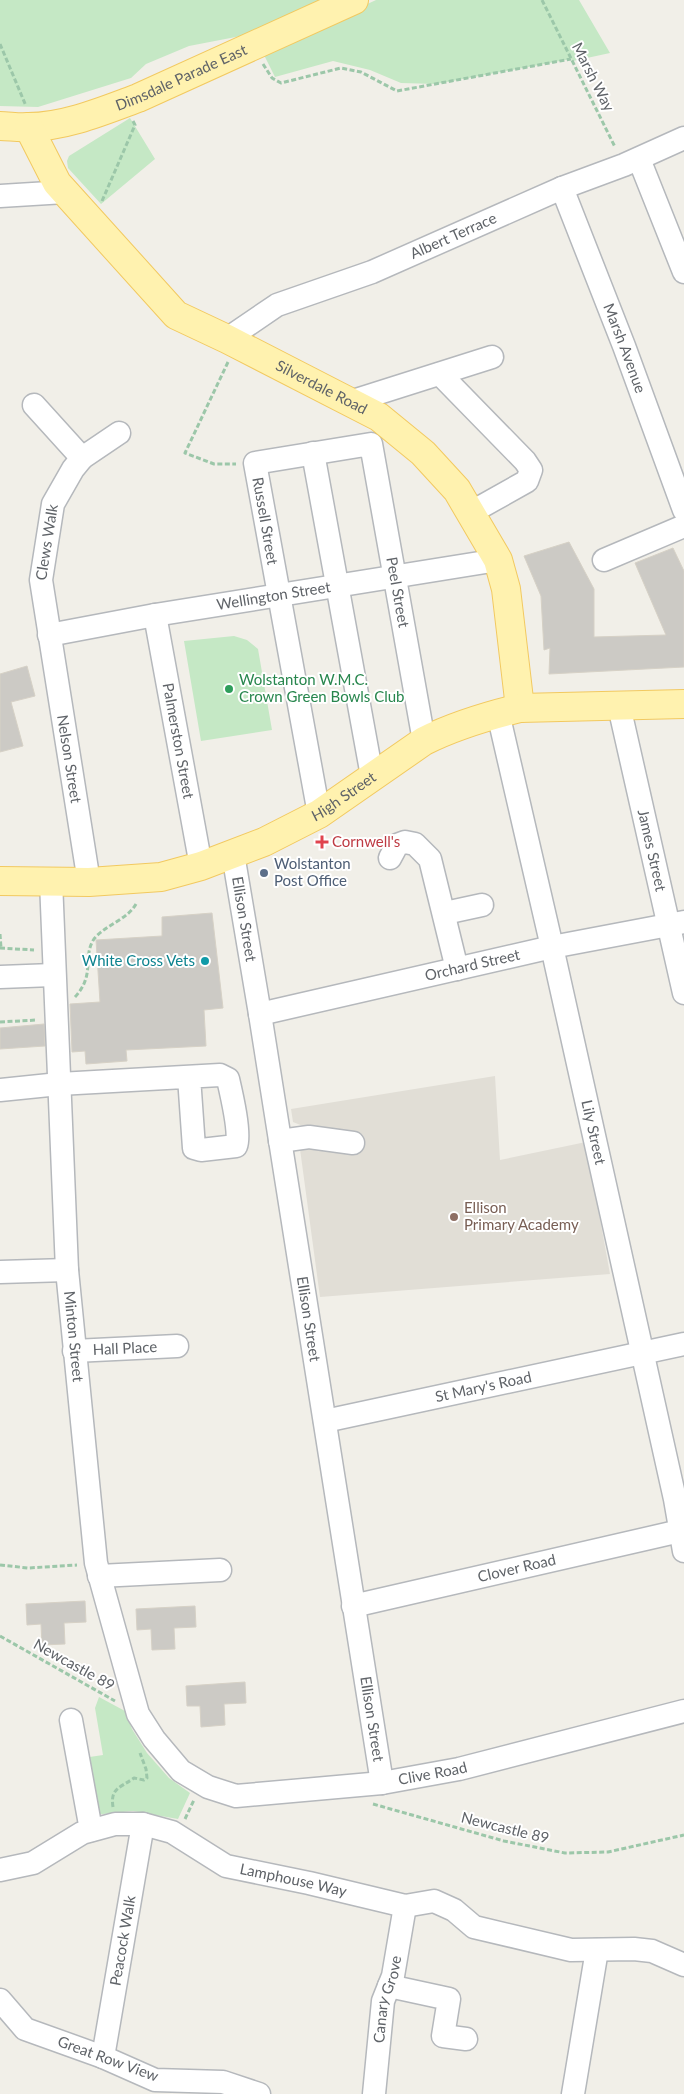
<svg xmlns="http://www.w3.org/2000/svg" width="684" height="2094" font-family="Lato,sans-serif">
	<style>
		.education { fill: #e1ded6 }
		.green { fill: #c5e8c5 }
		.building { fill: #cccac5; stroke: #d6d1c6 }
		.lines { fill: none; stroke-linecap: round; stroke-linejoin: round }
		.minor-casing { stroke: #b5b8bc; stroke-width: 25 }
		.major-casing { stroke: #f2c960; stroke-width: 30 }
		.path { stroke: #9cc7a9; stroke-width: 3; stroke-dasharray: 5 2.5; stroke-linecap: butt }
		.minor { stroke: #fff; stroke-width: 22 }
		.major { stroke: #fff2af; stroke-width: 28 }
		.leisure-dot { fill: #2e9e5b; stroke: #fff; stroke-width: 2 }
		.health-dot { fill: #e0444e; stroke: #fff; stroke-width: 2 }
		.service-dot { fill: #5c6f8a; stroke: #fff; stroke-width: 2 }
		.culture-dot { fill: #0f9aa8; stroke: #fff; stroke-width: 2 }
		.education-dot { fill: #8d6e63; stroke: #fff; stroke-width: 2 }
		.labels { text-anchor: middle; stroke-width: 4; stroke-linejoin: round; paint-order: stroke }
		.street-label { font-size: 15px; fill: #5f6368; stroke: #fff }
		.leisure-label { font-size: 15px; fill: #27864d; stroke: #fff; text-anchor: start }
		.health-label { font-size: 15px; fill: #be3a42; stroke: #fff; text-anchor: start }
		.service-label { font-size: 15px; fill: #4e5e75; stroke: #fff; text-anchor: start }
		.culture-label { font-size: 15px; fill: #0d838f; stroke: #fff; text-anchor: end }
		.education-label { font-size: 15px; fill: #785e54; stroke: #fff; text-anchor: start }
	</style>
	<rect width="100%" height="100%" fill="#f1efe8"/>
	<path class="education" d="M495 1076 500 1160 586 1142 610 1274 320 1297 300 1149 308 1128 293 1122 291 1109Z"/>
	<path class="green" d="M0 0H320L246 35 189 46 146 64 131 78 38 107 0 106Z
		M376 0H579L610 53 573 61 571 59 436 84 401 83 370 70 333 61 275 77 264 55 271 49Z
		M130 118 155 159 101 204 68 168 67 161 69 156Z
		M234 636 247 640 258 649 272 730 201 741 184 641Z
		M99 1697 125 1711 132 1729 147 1753 169 1778 190 1793 178 1819 133 1811 93 1815 83 1758 103 1755 95 1708Z"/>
	<path class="building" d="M569 542 594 589V637L666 635 635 563 673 548 684 571V667L549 674 550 648 544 650 541 596 524 556Z
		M27 666 35 696 11 702 23 746 0 752V674Z
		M212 913 223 1008 204 1010 206 1046 126 1050 127 1061 86 1064 85 1051 72 1052 70 1004 100 1002 96 940 162 936V917Z
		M44 1024 45 1046 0 1049V1028Z
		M85 1601 86 1622 64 1623 65 1644 42 1645 41 1624 27 1625 26 1604Z
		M195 1606 196 1627 174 1628 175 1649 152 1650 151 1629 137 1630 136 1609Z
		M245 1682 246 1703 224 1704 225 1725 201 1727 200 1706H187L186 1686Z"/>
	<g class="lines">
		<defs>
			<g id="minor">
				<path d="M639 159 684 272"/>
				<path id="s1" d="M562 188 624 346 684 510"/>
				<path d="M0 196 65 192"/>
				<path id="s2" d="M227 339 277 305 372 272 562 188 624 165 684 138"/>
				<path d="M440 374 525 461 531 470 527 481 470 513"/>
				<path d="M350 402 492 357"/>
				<path d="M34 405 82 458"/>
				<path d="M313 453 372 776"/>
				<path d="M604 560 684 526"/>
				<path id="s3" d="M155 615 201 866"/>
				<path id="s4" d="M49 635 155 615 498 560"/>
				<path id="s5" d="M619 706 684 993"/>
				<path id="s6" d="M498 713 552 947 675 1499 684 1551"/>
				<path id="s7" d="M319 814 255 463 371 444 424 741"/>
				<path id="s8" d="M233 854 260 1014 382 1783"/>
				<path d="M390 858 397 845 405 842 415 844 430 859 457 969"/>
				<path id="s9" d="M51 881 67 1270 96 1563 138 1714 154 1739 181 1771 208 1787 236 1796 382 1783 459 1769 684 1711"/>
				<path id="s10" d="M89 882 41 580 53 504 73 469 82 458 119 433"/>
				<path d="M445 913 482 905"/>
				<path d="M0 977 53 975"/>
				<path id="s11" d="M260 1014 552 947 684 922"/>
				<path d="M0 1090 59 1084 220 1075 228 1079C231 1092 241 1134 236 1146L201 1150 194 1148 189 1077"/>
				<path d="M280 1141 309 1137 353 1143"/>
				<path d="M0 1272 67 1270"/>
				<path id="s12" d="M74 1351 177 1346"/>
				<path id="s13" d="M325 1421 684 1344"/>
				<path d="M99 1576 220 1570"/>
				<path id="s14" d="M353 1606 680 1531"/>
				<path d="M71 1720 91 1830"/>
				<path id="s15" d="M0 1870 33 1863 82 1833 115 1824H143L172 1832 226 1866 309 1883 405 1906 434 1901 454 1910 474 1927 571 1950 634 1949 652 1951 684 1965"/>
				<path d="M389 1986 449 1999 443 2036 466 2039"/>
				<path d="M0 2000 25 2029 103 2057 155 2080 223 2082 259 2094"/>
				<path id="s16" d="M103 2057 143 1824"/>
				<path id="s17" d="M374 2094 383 2001 393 1976 405 1906"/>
				<path d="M573 2094 597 1950"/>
			</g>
			<g id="major">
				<path id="s18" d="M0 126C9 126 19 128 28 127 65 127 103 111 138 98L354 0"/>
				<path id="s19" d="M29 128 57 183 176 315 227 339 379 417 423 453 457 490 498 560 506 589 520 708"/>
				<path id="s20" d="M0 881 89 882 161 877 201 866 264 842 319 814 424 741C454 726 487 716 520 708L684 704"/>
			</g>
		</defs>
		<use href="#minor" class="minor-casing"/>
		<use href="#major" class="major-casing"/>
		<path class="path" d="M542 0 615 147
			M0 44 26 106
			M263 64 272 78 281 83 341 68 361 72 397 91 571 59
			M102 201 135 125 133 121
			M228 362 185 453 214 464H236
			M0 934 1 948
			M0 948 34 950
			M75 997C96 974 82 957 94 939 105 925 127 920 136 904
			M0 1022 37 1020
			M0 1565 28 1568 77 1565
			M0 1636 115 1701
			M373 1804 504 1841 565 1853 608 1852 684 1835
			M113 1807C110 1788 120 1788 134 1778L144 1780 147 1778 146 1769 140 1753
			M185 1819 194 1800"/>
		<use href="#minor" class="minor"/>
		<use href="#major" class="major"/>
	</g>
	<circle class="leisure-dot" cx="229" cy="689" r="5"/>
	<path class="health-dot" d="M319.5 834.5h5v5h5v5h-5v5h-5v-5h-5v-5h5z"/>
	<circle class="service-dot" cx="264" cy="873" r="5"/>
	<circle class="culture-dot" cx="205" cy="961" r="5"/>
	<circle class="education-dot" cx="454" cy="1217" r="5"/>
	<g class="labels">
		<g class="street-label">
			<text dy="5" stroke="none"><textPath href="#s18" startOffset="190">Dimsdale Parade East</textPath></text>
			<text transform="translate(593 77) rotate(63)" y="5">Marsh Way</text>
			<text dy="5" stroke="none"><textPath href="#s2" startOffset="250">Albert Terrace</textPath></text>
			<text dy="5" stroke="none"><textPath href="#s1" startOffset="172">Marsh Avenue</textPath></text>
			<text dy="5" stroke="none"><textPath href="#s19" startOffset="402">Silverdale Road</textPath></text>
			<text transform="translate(265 521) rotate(80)" y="5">Russell Street</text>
			<text dy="5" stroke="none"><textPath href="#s10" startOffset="344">Clews Walk</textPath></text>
			<text dy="5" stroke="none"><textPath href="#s7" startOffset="625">Peel Street</textPath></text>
			<text dy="5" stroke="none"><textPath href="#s4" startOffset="228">Wellington Street</textPath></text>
			<text dy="5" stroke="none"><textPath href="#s3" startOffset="128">Palmerston Street</textPath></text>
			<text transform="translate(69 759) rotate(81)" y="5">Nelson Street</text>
			<text dy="5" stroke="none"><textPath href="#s20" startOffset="362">High Street</textPath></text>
			<text dy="5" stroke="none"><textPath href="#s5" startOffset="148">James Street</textPath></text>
			<text dy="5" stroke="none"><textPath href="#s8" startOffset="66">Ellison Street</textPath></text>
			<text dy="5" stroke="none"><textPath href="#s11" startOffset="218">Orchard Street</textPath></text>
			<text dy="5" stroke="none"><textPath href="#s6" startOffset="430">Lily Street</textPath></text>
			<text dy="5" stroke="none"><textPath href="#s8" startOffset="471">Ellison Street</textPath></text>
			<text dy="5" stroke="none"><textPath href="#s9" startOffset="456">Minton Street</textPath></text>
			<text dy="5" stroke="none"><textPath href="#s12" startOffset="51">Hall Place</textPath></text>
			<text dy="5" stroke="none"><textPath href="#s13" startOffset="162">St Mary's Road</textPath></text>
			<text dy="5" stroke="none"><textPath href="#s14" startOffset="168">Clover Road</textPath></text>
			<text transform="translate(74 1665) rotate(29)" y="5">Newcastle 89</text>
			<text dy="5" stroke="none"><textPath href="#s8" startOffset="876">Ellison Street</textPath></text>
			<text dy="5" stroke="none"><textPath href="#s9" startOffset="1171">Clive Road</textPath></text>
			<text transform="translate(505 1828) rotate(14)" y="5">Newcastle 89</text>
			<text dy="5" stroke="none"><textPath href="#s15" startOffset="316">Lamphouse Way</textPath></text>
			<text dy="5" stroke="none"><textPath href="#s16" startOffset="118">Peacock Walk</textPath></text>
			<text dy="5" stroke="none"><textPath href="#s17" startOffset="96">Canary Grove</textPath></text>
			<text transform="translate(108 2059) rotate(20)" y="5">Great Row View</text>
		</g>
		<g class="leisure-label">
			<text x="239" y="685">Wolstanton W.M.C.<tspan x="239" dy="17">Crown Green Bowls Club</tspan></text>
		</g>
		<g class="health-label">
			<text x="332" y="847">Cornwell's</text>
		</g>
		<g class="service-label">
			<text x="274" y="869">Wolstanton<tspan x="274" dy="17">Post Office</tspan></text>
		</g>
		<g class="culture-label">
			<text x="195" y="966">White Cross Vets</text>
		</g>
		<g class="education-label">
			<text x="464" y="1213">Ellison<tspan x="464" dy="17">Primary Academy</tspan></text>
		</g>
	</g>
</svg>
